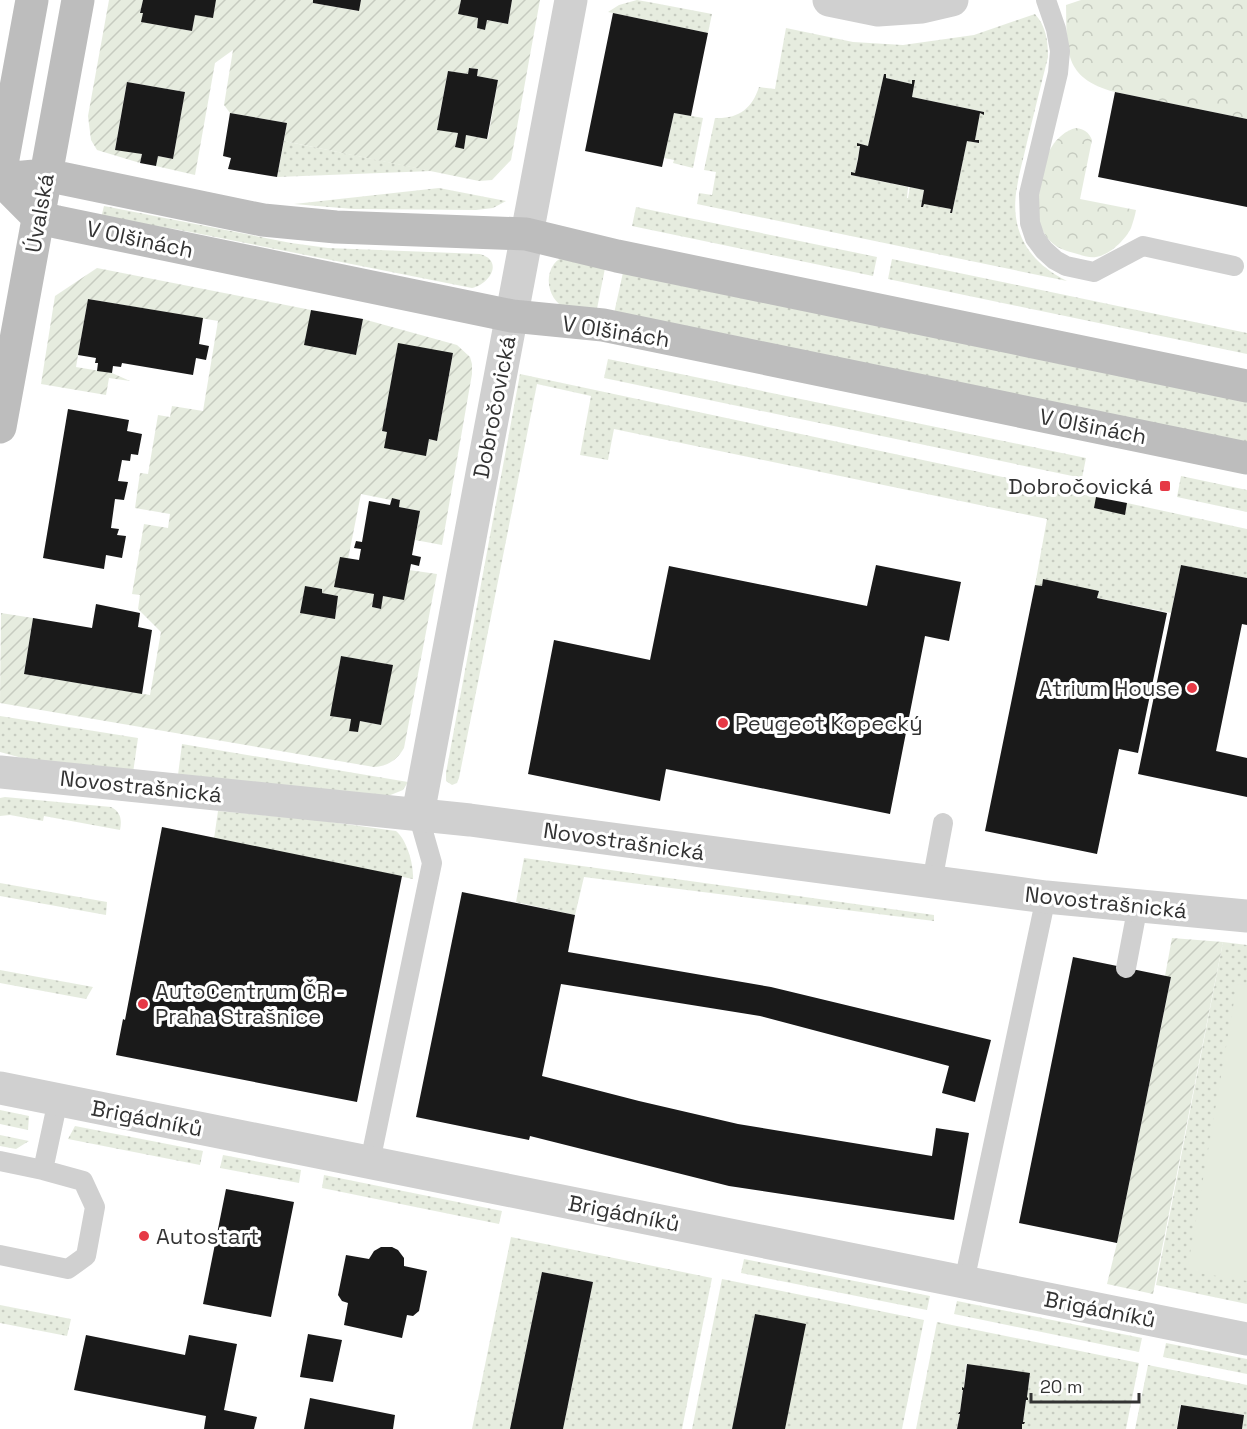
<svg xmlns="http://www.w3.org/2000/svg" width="1247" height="1429" font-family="'Space Grotesk',sans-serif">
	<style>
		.grass { fill: url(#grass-dots); fill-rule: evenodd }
		.forest { fill: url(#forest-crowns) }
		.garden { fill: url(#garden-furrows); fill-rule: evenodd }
		.pitch { fill: #e6ecdf }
		.building { fill: #1a1a1a }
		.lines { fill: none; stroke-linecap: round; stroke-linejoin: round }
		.service { stroke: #d0d0d0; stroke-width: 20 }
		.minor { stroke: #d0d0d0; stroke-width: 33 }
		.secondary { stroke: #bdbdbd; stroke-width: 33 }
		.poi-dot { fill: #e63946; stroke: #fff; stroke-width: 2 }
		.labels { text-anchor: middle; stroke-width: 6; stroke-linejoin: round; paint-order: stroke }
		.street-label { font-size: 22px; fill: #333; stroke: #fff }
		.poi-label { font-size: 22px; fill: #333; stroke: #fff; text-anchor: start }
	</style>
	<defs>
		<pattern id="grass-dots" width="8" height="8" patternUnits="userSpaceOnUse" patternTransform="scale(1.5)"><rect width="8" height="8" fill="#e6ecdf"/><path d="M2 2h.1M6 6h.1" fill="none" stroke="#c6cbc0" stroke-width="1.8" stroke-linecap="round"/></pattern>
		<pattern id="forest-crowns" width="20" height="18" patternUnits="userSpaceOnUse" patternTransform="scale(1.5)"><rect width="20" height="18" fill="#e6ecdf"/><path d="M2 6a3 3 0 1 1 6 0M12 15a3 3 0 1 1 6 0" fill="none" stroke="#c6cbc0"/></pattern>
		<pattern id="garden-furrows" width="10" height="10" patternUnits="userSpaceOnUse" patternTransform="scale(1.5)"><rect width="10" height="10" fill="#e6ecdf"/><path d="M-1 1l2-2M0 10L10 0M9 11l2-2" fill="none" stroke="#c6cbc0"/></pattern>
	</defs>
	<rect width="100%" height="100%" fill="#fff"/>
	<path class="grass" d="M637 0 654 3 712 14 708 33 608 12 619 5Z
		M1035 14C1046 26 1048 41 1048 57 1041 85 1034 113 1027 142 1024 157 1019 172 1017 187 1009 230 1028 262 1067 281L697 204 699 193 712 195 716 172 704 170 715 118C738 119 752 109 759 87L775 89 786 28 853 42 903 45 974 35ZM884 74H886V78L912 84V80H914L912 97 984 112V115L980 113 975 140H979V143L967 141 952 213H950L951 209 924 204 923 207H921L924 190 910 187 908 198H907L908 187 851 175V173H855L860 146H857V144L868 146Z
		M674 113 703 118 693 168 673 163 674 160 664 158Z
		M284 141 432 171 277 177Z
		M439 188 506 201 493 208 476 210 353 209 294 204Z
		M104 206 291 243 328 248 480 254C504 261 490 284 472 288L175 229 101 218Z
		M636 207 877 257 873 276 632 226Z
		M565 256 606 263 596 314C587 313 576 312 567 309 550 302 543 279 554 264 557 260 561 258 565 256Z
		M892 259 1247 333V354L888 279Z
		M624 268 1247 397V447L613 318Z
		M608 359 1086 458 1082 478 604 378Z
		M520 374 1096 497 1125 515 1127 503 1247 529V578L1181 565 1171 613 1097 598 1099 592 1043 580 1042 586 1035 585 1047 519 614 429 608 460 580 455 591 396 537 384 459 778 457 783 452 785 446 781V773Z
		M1181 476 1247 490V512L1177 497Z
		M0 716 138 738 133 773 33 761 0 752Z
		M182 744 408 782 403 790 388 796 178 775Z
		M5 797 111 807C121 812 122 820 120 830L44 816 43 821 10 815 0 816V798Z
		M218 811 309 819 396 831C407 840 414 865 413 879L214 839Z
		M524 858 934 915V921L584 877 575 915 516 902Z
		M0 883 107 902 106 915 0 896Z
		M1223 942 1247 945V1304L1156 1285Z
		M0 970 93 987 86 999 0 983Z
		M0 1110 29 1116 28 1130 0 1124Z
		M75 1126 203 1151 200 1165 68 1139Z
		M0 1135 29 1141 16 1149 0 1146Z
		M223 1155 301 1170 299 1183 220 1168Z
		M324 1175 502 1211 499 1224 322 1188Z
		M511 1237 712 1278 682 1429H563L593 1282 542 1272 510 1429H472Z
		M744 1259 930 1296 927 1310 741 1273Z
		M722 1279 924 1320 902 1429H785L755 1314 732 1429H692Z
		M957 1301 1142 1338 1139 1352 954 1314Z
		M0 1305 71 1319 67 1336 0 1323Z
		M937 1322 1139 1363 1126 1429H1022V1424L1024 1423 1023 1422 1026 1400H1028L1027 1397 1030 1374H1031L966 1364 964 1388 962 1389 963 1390 960 1412 958 1413 960 1414 957 1429H916Z
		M1166 1343 1247 1359V1374L1163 1357Z
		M1148 1365 1247 1385V1429H1242L1243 1416 1245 1415 1180 1405 1177 1428 1176 1429H1135Z"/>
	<path class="forest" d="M1081 0H1247V119L1115 92C1063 78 1067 51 1066 5Z
		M1076 128C1084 129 1089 132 1092 140L1080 199 1136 210C1135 216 1133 222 1131 228 1126 239 1110 255 1096 257 1089 258 1081 255 1074 253 1061 250 1051 245 1044 233 1042 229 1040 225 1039 220 1036 204 1042 161 1051 148 1056 139 1066 130 1076 128Z"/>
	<path class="garden" d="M109 0H143L140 13H143L142 22 192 31 195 15 213 17 216 0H313V3L358 11 361 0H461L458 14 478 18 477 28 485 30 487 20 508 24 512 0H540L511 160 492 180 479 181 284 141 287 123 230 113 224 105 233 50 215 63 195 175 156 166 158 156 173 159 185 92 127 82 115 149 142 154 140 163 97 150 91 140 88 116ZM469 68 478 69 477 76 498 80 488 139 466 135 464 148 455 146 458 133 437 129 448 71 468 74Z
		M97 268 311 310 305 345 356 355 363 319 457 345 470 357 472 364V374L442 545 415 540 420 511 399 507 400 500 392 498 391 500 361 494 348 559 340 558 335 587 374 594 372 607 380 609 383 596 404 599 409 570 437 574 404 748C397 760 388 766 374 767L0 703 1 613 33 618 24 674 150 695 161 632 138 609 140 595 132 594 144 524 168 528 170 514 135 508 140 473 148 474 158 415 170 417 172 406 203 411 218 321 88 299 76 367 112 373 130 381 109 378 106 395 41 384 55 296ZM398 344 453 354 437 441 429 439 426 456 387 432 382 431ZM305 586 322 589V593L338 596 335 619 300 613ZM341 656 392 665 381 725 360 721 358 732 349 731 351 719 331 716Z
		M1172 938 1223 942 1153 1294 1107 1284 1117 1243 1171 978 1165 976Z"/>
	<path class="pitch" d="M1237 984 1247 985V1281L1187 1271Z"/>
	<path class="building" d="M143 0H216L213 18 195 15 192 31 141 22 143 13H140Z
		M313 0H361L359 11 313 3Z
		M461 0H512L508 24 487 20 485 30 477 28 478 18 458 14Z
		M613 13 708 33 691 116 674 113 662 167 585 151Z
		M469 68 478 69 477 76 498 80 487 139 466 135 464 149 455 147 458 133 437 130 448 71 468 74Z
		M884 74H886V78L912 84V80H915L912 97 984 112V115L980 113 975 140H979V143L967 141 952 213H950L951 209 924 204 923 207H921L924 190 851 175V172L855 173 858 159 860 146H857V143L868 146Z
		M127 82 185 92 173 159 158 156 156 166 140 163 142 154 115 150Z
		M1115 92 1247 119V207L1098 177Z
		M230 113 287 123 277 177 228 169 231 158 223 156Z
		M88 299 203 318 199 344 209 346 206 360 196 358 193 375 122 363 121 367 113 366 112 373 97 371 98 363H95L96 358 78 355Z
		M311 310 363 319 356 355 304 345Z
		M398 343 453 353 437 441 429 439 426 456 384 448 387 432 382 431Z
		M68 409 129 420 127 431 142 434 138 455 131 454 130 461 122 460 118 481 128 482 124 500 115 499 111 528 119 529 117 535 126 536 122 558 106 555 104 569 43 558Z
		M1096 497 1127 503 1125 515 1094 508Z
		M392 498 400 500 399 507 420 511 412 555 421 557 419 566 411 564 404 600 383 596 381 609 372 607 374 594 334 587 340 557 359 560 361 549 354 548 356 541 362 542 369 501 390 505Z
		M876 565 961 582 949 641 925 636 890 814 666 769 660 801 528 774 554 640 650 660 669 566 867 606Z
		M1181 565 1247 578V625L1242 624 1216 751 1247 758V797L1138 774Z
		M1043 579 1099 591 1097 598 1167 613 1138 753 1119 749 1097 854 985 831 1035 585 1042 586Z
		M305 586 322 589V593L338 596 335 619 300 613Z
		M96 604 140 613 138 627 152 630 142 694 24 674 33 618 92 628Z
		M341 656 393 665 381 725 360 721 358 732 349 731 351 719 330 716Z
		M162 827 402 876 357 1102 116 1055 123 1019 125 1020Z
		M462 892 575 915 568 952 771 987 991 1040 975 1102 942 1093 949 1066 760 1016 561 984 542 1076 639 1101 738 1124 932 1156 936 1128 969 1133 954 1220 729 1186 530 1136 529 1140 416 1117Z
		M1073 957 1171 977 1117 1243 1019 1223Z
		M226 1189 294 1202 271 1317 203 1304Z
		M381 1247H392L398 1250 404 1258V1266L427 1271 419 1311 413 1316 407 1315 402 1338 344 1325 348 1303 342 1301 338 1295 346 1255 369 1259 374 1251Z
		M542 1272 593 1282 563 1429H510Z
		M755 1314 806 1324 785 1429H732Z
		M308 1334 342 1340 333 1382 300 1377Z
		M86 1335 185 1355 189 1335 237 1344 224 1410 257 1417 254 1429H204L206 1416 74 1390Z
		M967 1364 1030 1373 1027 1397 1028 1398V1400H1026L1023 1422H1025L1024 1424H1022V1429H957L960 1414H958L959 1412H960L963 1390H962V1387L964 1388Z
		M310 1398 395 1415 393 1429H304Z
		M1181 1405 1244 1415 1242 1429H1177Z"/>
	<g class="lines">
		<path class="service" d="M1046 0 1056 29 1060 51 1058 73 1029 194 1030 223 1035 238 1044 250 1055 260 1066 266 1094 272 1143 246 1234 266
			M932 882 943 823
			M1126 968 1138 905
			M0 1161 43 1170 83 1181 95 1207 86 1256 68 1269 0 1255
			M370 1162 432 863 418 814
			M43 1170 58 1100
			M964 1282 1046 897"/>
		<path class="minor" d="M829 0 878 10 922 7 952 0
			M0 772 470 820 1046 897 1247 916
			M418 814 571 0
			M0 1088 1247 1339"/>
		<path class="secondary" d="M0 175 32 0
			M0 179 38 217 57 222 512 316 603 325 1247 458
			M0 179 46 175 263 220 336 227 526 234 617 256 1247 386
			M0 427 78 0"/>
	</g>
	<g class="poi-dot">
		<rect x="1159" y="480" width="12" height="12" rx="3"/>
		<circle cx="1192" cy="688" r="6"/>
		<circle cx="723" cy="723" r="6"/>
		<circle cx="143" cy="1004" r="6"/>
		<circle cx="144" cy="1236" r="6"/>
	</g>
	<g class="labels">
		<g class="street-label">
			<text transform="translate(39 213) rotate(-80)" y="8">Úvalská</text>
			<text transform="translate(140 239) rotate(12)" y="8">V Olšinách</text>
			<text transform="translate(616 331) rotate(9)" y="8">V Olšinách</text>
			<text transform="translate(494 407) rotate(-79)" y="8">Dobročovická</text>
			<text transform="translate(1093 426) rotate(11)" y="8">V Olšinách</text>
			<text transform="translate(141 786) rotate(6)" y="8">Novostrašnická</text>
			<text transform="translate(624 841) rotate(8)" y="8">Novostrašnická</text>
			<text transform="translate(1106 902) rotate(6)" y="8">Novostrašnická</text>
			<text transform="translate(147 1118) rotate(11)" y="8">Brigádníků</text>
			<text transform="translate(624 1213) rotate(11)" y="8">Brigádníků</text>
			<text transform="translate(1100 1309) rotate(11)" y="8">Brigádníků</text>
		</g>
		<g class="poi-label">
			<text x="1153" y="494" text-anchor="end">Dobročovická</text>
			<text x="1180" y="696" text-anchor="end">Atrium House</text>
			<text x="735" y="731">Peugeot Kopecký</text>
			<text x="155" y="999">AutoCentrum ČR -<tspan x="155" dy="25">Praha Strašnice</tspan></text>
			<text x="156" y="1244">Autostart</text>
		</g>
	</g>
	<path d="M1031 1393v9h108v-9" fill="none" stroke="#333333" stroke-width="3"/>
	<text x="1040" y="1393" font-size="18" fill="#333333" stroke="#ffffff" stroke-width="4.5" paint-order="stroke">20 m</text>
</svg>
